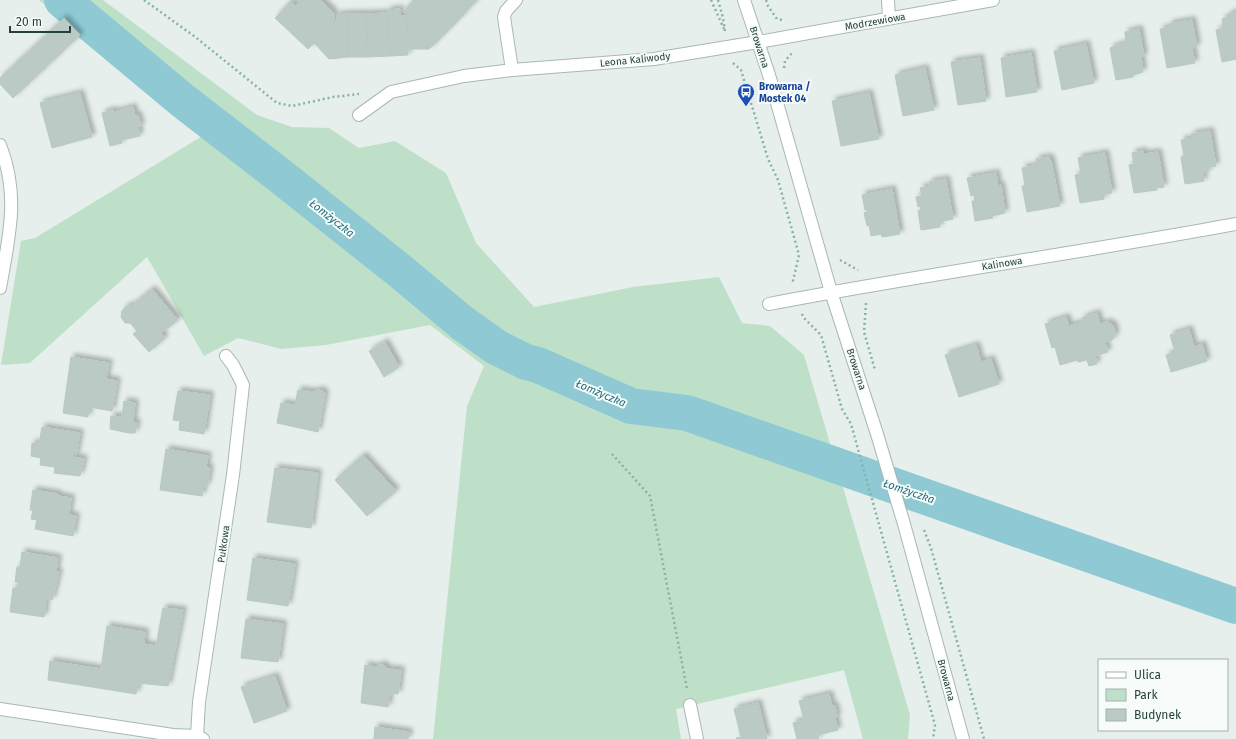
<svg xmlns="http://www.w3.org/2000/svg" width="1236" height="739" font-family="'Fira Sans',sans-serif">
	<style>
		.green { fill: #bfe0c8 }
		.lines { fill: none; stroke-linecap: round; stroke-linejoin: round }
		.river { stroke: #8ec9d4; stroke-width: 36 }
		.building { fill: #bbcac4; stroke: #b8c9c2; filter: url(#shadow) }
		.minor-casing { stroke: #a8b8b2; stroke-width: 14 }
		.path { stroke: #86b3a5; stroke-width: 2.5; stroke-dasharray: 2 3; stroke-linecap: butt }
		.minor { stroke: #fff; stroke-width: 12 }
		.labels { text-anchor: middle; stroke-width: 4; stroke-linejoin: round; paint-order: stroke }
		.street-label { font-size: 10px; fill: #24423a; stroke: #f7fbf9 }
		.transit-label { font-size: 10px; font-weight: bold; fill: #164399; stroke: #f7fbf9; text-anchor: start }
		.water-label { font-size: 11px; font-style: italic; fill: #1c6f80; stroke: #f7fbf9 }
	</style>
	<defs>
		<filter id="shadow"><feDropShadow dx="3.5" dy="-3.5" stdDeviation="2" flood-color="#0004"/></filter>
	</defs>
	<rect width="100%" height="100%" fill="#e6efeb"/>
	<path class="green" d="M39 0H103L257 115 292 127 329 128 359 148 395 141 446 173 476 243 534 307 633 287 719 277 742 323 770 326 804 355 910 715 908 739H863L844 670 676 709 681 739H433L467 406 484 366 430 325 326 345 281 349 238 338 204 356 147 257 30 363 1 365 21 241 35 238 204 135Z"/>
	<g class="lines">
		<path class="river" d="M62 0 182 100 279 175 400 271 461 322 496 347 526 362 538 365 631 406 687 413 1236 606"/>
	</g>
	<path class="building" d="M301 0H321L334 13V23L308 49 275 18 291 1 295 6Z
		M414 0H440L459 19 446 32Z
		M414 0 446 32 429 49H408L407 16 403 12Z
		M440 0H468L472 5 459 19Z
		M468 0H477L472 5Z
		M400 9V16H407L408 55 390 56 388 10Z
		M388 13 390 56 368 57 366 14Z
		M1236 13V59L1222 62 1216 30 1223 29 1222 19 1229 17 1228 14Z
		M348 14H366L368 57H349Z
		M348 14 349 57 329 59 314 43 334 23V20H337V15Z
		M64 18 80 35 13 98 0 84V78Z
		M1192 20 1197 47 1192 48 1195 63 1167 68 1160 29 1169 28V24Z
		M1139 29 1144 56 1141 57 1143 72 1133 75V77L1116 80 1110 48 1126 43 1125 32Z
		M1086 44 1094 83 1062 90 1054 51Z
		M1031 53 1037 92 1006 97 1001 58Z
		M980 58 986 101 958 105 951 62Z
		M925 68 934 110 903 116 895 75Z
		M80 93 92 137 52 148 40 103Z
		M869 93 879 139 841 146 832 101Z
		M133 107 135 116 138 115 141 126 138 127 140 136 121 140 122 143 110 146 102 113 113 110 114 112Z
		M1210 131 1216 166 1209 167V171L1203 173 1204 181 1185 184 1181 157 1184 156 1181 140 1192 139 1191 134Z
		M1143 151 1144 154 1158 152 1164 187 1156 188 1157 190 1134 193 1129 165 1134 164 1132 153Z
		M1105 153 1112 193 1104 194V199L1080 203 1075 175 1081 174 1078 158Z
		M1049 157V160H1051L1060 206 1027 212 1022 186H1025L1022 168 1034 166 1033 164 1037 163 1036 159Z
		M996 173 998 186 1001 185 1005 213 992 216 993 218 975 221 972 201H975L974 195 971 196 967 178Z
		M946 179 953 219 939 222 940 227 921 230 918 211 921 210 920 206 918 207 916 197 922 196 920 188 930 186 929 182Z
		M892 189 900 234 882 237 881 234 871 236 869 225 867 226 864 213 867 212V210H865L862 195Z
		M152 289 178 320 161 333 165 338 149 352 133 334 137 331 130 323H125L121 317 122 311 127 306H131Z
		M1097 313 1100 324 1107 322 1113 325 1116 334 1112 340 1105 342 1108 352 1095 356 1097 364 1089 366 1087 360 1078 362 1077 360 1060 365 1055 347 1052 348 1045 324 1066 317 1069 326 1083 322 1082 318Z
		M1189 329 1194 347 1202 344 1207 361 1171 372 1166 355 1175 352 1170 335Z
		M385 342 399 367 384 377 369 351Z
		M976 345 981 362 991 359 999 384 959 397 945 355Z
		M71 357 109 363 106 379 117 381 112 411 89 407 88 417 63 413Z
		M298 390 314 392 317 390 323 391 325 394 318 432 277 423 281 403 295 405Z
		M178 391 210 395 204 434 179 430 180 421 173 420Z
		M124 401 135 403 133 422 137 423 135 433H129L110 429 111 416 122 417Z
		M42 427 80 433 76 455 74 454 73 457 84 459 80 476 54 473 55 467 40 465 41 458 31 456 32 443 39 444Z
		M166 449 208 456 206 467 210 468 207 486H204L202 496 160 490Z
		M363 455 396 491 367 516 335 480Z
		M275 468 318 473 311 528 267 522Z
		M33 490 58 494V496L71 498 69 515 76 516 73 536 35 529 37 520 31 519 33 510H30Z
		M22 552 58 558 56 572H59L52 600 46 599 44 617 10 612 13 588 18 589V582H15L17 567H20Z
		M253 558 295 564 288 606 247 600Z
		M163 608 183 610 168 686 138 683 136 694 48 680 50 661 101 669 107 626 145 632 144 644 156 646Z
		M246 619 283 624 278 662 241 658Z
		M365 665 376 667 379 665H384L387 669 401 670 398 694 390 693 388 707 361 703Z
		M275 676 287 711 254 723 241 687Z
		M829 694 832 706H835L837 717 835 718 838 730 818 735 819 739H797L793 723 804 720 799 701Z
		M758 703 767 739H737L736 738 741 737 734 709Z
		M375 727 409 732 408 739H374Z"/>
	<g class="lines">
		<defs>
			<path id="minor" d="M744 0 769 75 831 292 877 434 904 524 963 739
				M888 0 889 18
				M512 70 504 17 506 11 516 0
				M359 115 391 92 464 76 512 70 654 59 758 42 993 0
				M0 145C20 196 9 236 0 288
				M769 304C924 274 1081 253 1236 224
				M690 705 697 739
				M0 709 173 735 197 736 203 739
				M197 736 199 702 233 475 243 385 233 365 226 356"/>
		</defs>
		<use href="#minor" class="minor-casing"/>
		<path class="path" d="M144 0 194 36 277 103 292 106 333 97 359 94
			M711 0 724 29
			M718 0 723 18 725 31
			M766 0 768 6 777 19 782 20
			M733 63 741 70 768 159 778 180 799 255 793 281 794 284
			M784 68 785 61 792 53
			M840 260 858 270
			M866 303 864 332 875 370
			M802 314 803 317 821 335 842 409 851 424 935 725 933 739
			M612 454 650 496 687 689
			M924 530 931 548 984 739"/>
		<use href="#minor" class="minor"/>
	</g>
	<defs>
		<symbol id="bus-pin" viewBox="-11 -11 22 30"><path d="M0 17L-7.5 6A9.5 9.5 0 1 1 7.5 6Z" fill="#1a4fb4" stroke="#f7fbf9"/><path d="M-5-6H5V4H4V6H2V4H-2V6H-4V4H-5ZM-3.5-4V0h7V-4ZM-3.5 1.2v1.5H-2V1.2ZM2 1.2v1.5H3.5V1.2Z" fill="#fff"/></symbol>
	</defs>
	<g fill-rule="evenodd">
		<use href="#bus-pin" x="736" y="82" width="20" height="27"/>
	</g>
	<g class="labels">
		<g class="street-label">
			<text transform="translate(875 21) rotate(-10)" y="4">Modrzewiowa</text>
			<text transform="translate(760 47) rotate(72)" y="4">Browarna</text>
			<text transform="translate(635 59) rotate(-6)" y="4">Leona Kaliwody</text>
			<text transform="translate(1002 263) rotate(-9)" y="4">Kalinowa</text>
			<text transform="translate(857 369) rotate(72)" y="4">Browarna</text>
			<text transform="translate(223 544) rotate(-82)" y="4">Pułkowa</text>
			<text transform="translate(947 680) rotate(75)" y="4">Browarna</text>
		</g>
		<g class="transit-label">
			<text x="759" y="90">Browarna /<tspan x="759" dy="12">Mostek 04</tspan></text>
		</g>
		<g class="water-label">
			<text transform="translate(332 218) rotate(38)" y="4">Łomżyczka</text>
			<text transform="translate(601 393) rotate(23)" y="4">Łomżyczka</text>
			<text transform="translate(909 491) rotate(19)" y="4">Łomżyczka</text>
		</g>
	</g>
	<rect x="1098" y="659" width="130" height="72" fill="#f7fbf9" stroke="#a3b1ad"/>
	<rect x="1106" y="672" width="20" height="6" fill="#ffffff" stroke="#a3b1ad"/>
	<text x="1134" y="679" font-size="12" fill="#24423a">Ulica</text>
	<rect x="1106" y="689" width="20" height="12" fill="#bfe0c8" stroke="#a3b1ad"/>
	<text x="1134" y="699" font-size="12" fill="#24423a">Park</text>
	<rect x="1106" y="709" width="20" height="12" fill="#bbcac4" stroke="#a3b1ad"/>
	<text x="1134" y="719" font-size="12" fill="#24423a">Budynek</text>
	<path d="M10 26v6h60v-6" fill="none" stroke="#24423a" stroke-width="2"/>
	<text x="16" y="26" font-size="12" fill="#24423a" stroke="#f7fbf9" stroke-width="3" paint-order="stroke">20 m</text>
</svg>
